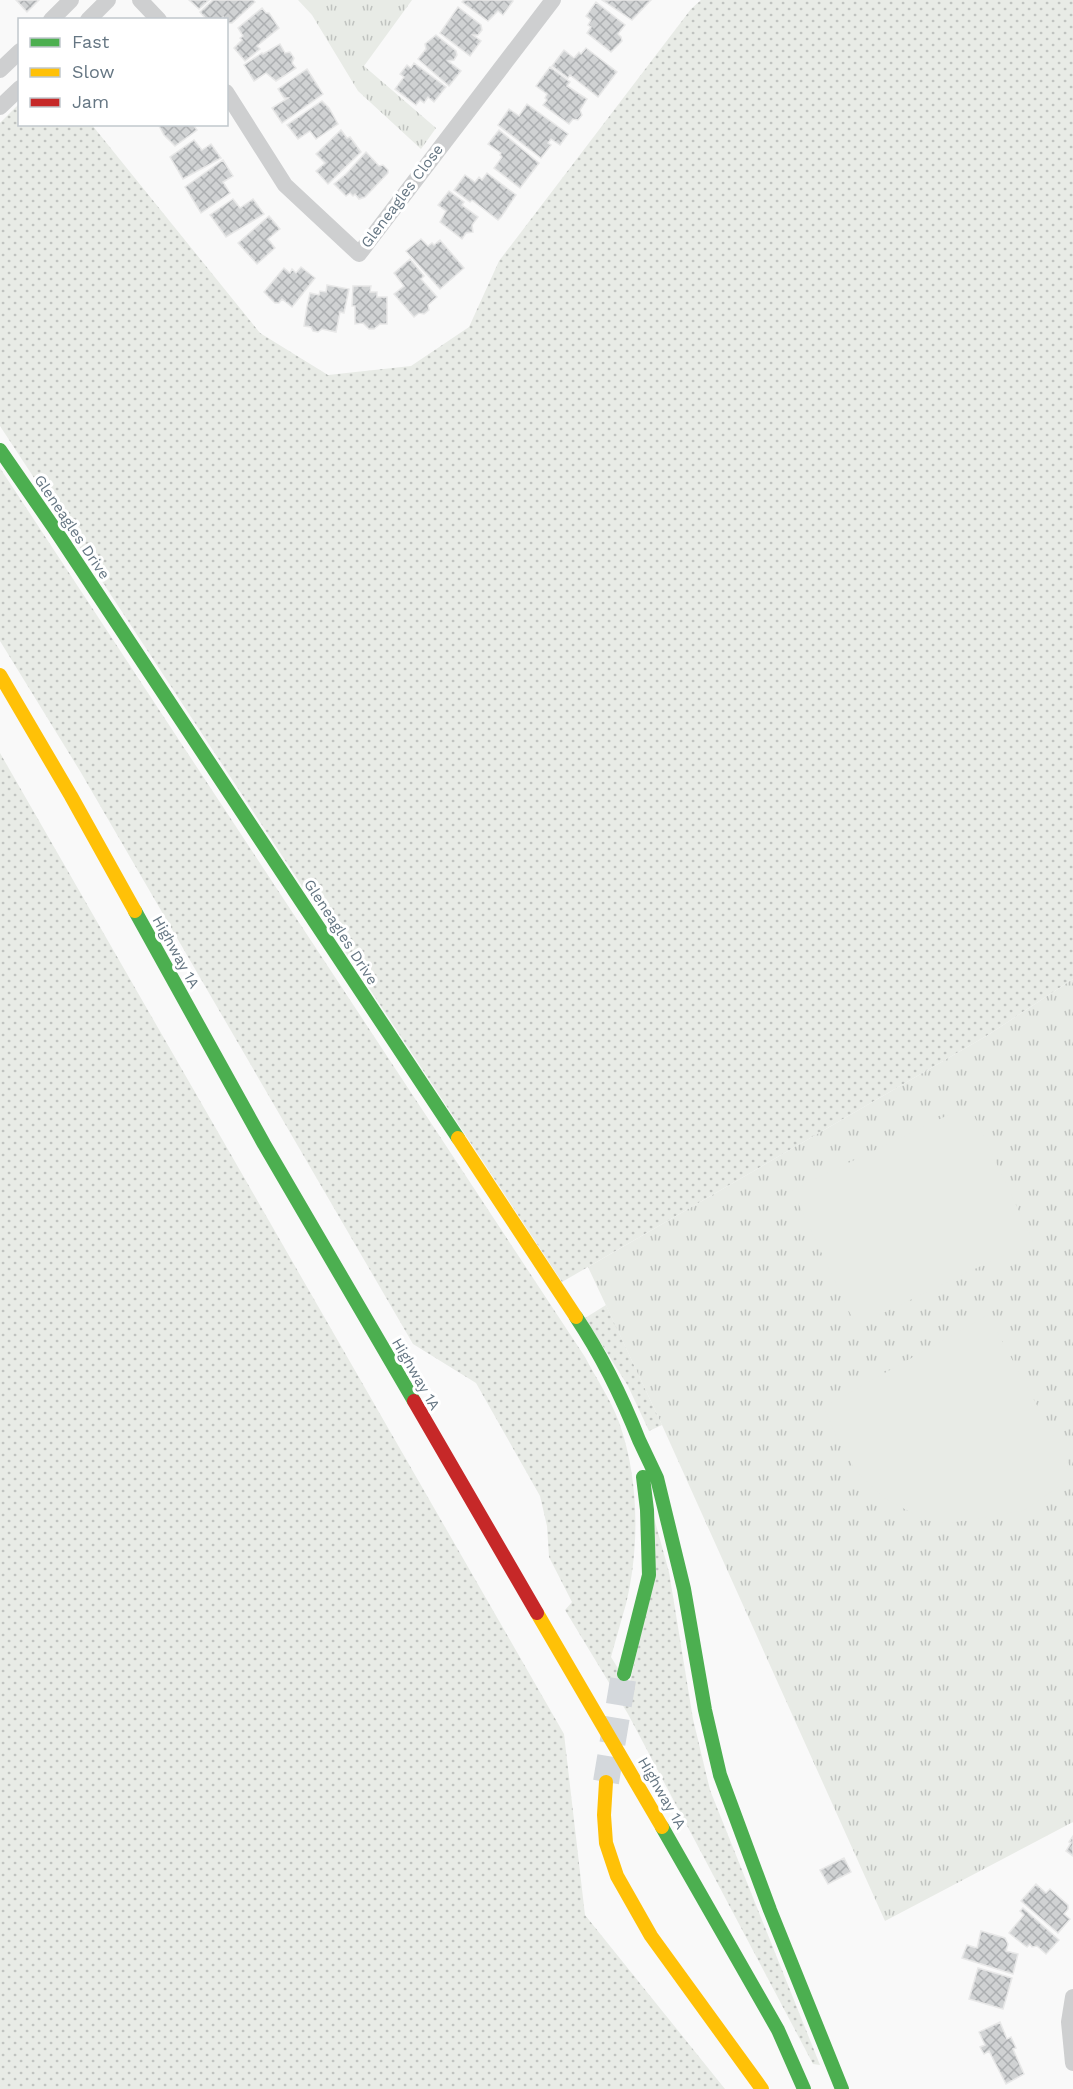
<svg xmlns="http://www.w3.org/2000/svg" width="1073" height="2089" font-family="'Work Sans',sans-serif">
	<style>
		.grass { fill: url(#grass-dots) }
		.park { fill: url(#park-tufts) }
		.pitch { fill: #e8ebe6 }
		.building { fill: url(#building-cross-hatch); stroke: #e8e8e8; stroke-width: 1.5 }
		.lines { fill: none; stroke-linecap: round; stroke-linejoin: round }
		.primary-tunnel { stroke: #d4d8dc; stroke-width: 26; stroke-dasharray: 26 13; stroke-linecap: butt }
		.street { stroke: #cecfd0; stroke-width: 16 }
		.fast { stroke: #4caf50; stroke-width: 14 }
		.slow { stroke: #ffc107; stroke-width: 14 }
		.jam { stroke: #c62828; stroke-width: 14 }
		.labels { text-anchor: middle; stroke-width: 6; stroke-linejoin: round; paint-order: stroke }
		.street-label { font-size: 15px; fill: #657683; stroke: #fff }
	</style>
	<defs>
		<pattern id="grass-dots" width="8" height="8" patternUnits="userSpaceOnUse" patternTransform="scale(1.5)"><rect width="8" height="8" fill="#e8ebe6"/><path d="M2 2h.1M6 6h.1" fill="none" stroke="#c0c3c0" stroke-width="1.8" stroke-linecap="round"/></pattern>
		<pattern id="park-tufts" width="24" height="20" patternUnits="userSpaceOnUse" patternTransform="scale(1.5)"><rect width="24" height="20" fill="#e8ebe6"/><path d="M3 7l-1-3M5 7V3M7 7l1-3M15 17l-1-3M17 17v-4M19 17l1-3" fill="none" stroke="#c0c3c0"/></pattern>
		<pattern id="building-cross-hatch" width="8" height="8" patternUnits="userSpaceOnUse" patternTransform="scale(1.5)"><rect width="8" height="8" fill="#d0d2d3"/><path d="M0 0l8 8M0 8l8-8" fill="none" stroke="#acafb1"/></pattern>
	</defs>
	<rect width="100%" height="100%" fill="#f9f9f9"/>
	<path class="grass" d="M701 0H1073V979L988 1035 562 1282 0 426V123L19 104 20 124 92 125 260 333 328 375 411 366 469 327 499 261 691 9Z
		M0 468 585 1357C596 1378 611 1400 619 1422 639 1478 640 1546 626 1604 621 1621 616 1639 611 1657L629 1686 642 1630 651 1507 669 1572 693 1719 710 1790 820 2065 813 2064 628 1714 565 1610 572 1602 549 1557 547 1526 540 1496 476 1383 413 1344 80 771 0 641Z
		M0 753 564 1734 585 1915 725 2089H0Z
		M606 1305 662 1425 649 1431 628 1386 585 1318Z"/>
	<path class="park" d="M298 0H412L364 66 436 128 421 149 358 91 312 15Z
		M1073 979V1822L885 1921 662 1425 588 1267 988 1035Z"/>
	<path class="pitch" d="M969 1105 1033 1241 856 1326 792 1190Z
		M988 1315 1073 1472V1477L1023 1511 949 1523 925 1520 884 1498 855 1470 836 1436 824 1407Z"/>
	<path class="building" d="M16 0H39L27 12Z
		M189 0H209L199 9Z
		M213 0H253L255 2 232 23H227L226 20H223V17L220 20H207L200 12Z
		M464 0H512L513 1 503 15 498 11 488 21 462 2Z
		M602 0H651L632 20Z
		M596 2 625 25 618 34 621 37 622 41 611 52 587 33 591 27 588 25 591 20 586 16Z
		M458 7 481 25 482 30 478 35H473L481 41 470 56 440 33Z
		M262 8 266 13H269L279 28 257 46 260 49 245 61 234 48 242 40 240 38 243 36 238 28Z
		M436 35 456 51 457 55 454 60 448 61 461 71 449 86 418 59 426 49 425 44Z
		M280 44 285 53 290 52 294 58 292 63 296 68 276 81 266 73 254 81 244 65 262 53 263 54Z
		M586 48 617 72 598 97 570 75 568 78 552 66 564 50 574 58 579 52 581 54Z
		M414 63 446 87 434 102 428 97 424 103 420 100 416 105 395 89 404 77 400 74 407 65 411 68Z
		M550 67 570 82 567 86 587 99 580 110 582 115 578 120 573 119 569 124 543 105 547 100 545 98 547 94 536 86Z
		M307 69 323 94 282 123 272 108 288 98H284L278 89Z
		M322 101 329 108 338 124 316 139 310 131 298 139 287 125Z
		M527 104 568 134 560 145 551 139 548 143 551 145 541 158 498 125 509 109 519 116Z
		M158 124H193L197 130 175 146 164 135Z
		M341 130 347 138 350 137 361 152 328 184 316 171 325 163 316 154Z
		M499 130 539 163 520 188 494 168 502 157 500 155 501 153 488 144Z
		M194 140 202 150 211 144 221 158 183 179 170 157Z
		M366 152 379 166 383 165 388 170V173L365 197 359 199 355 194 353 196 350 193 346 196 334 184 346 174Z
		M223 160 233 176 223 182 230 193 201 213 185 187Z
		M487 173 516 195 501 217 498 220 472 200 470 202 454 190 465 175 475 182 479 177 482 180Z
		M449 191 464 202 462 205 478 217 472 225 473 232 466 233 462 239 440 222 446 211 438 205Z
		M233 199 240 208 253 199 264 214 226 237 210 215Z
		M269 216 280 229 268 239 275 248 257 264 238 243Z
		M421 239 428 246 432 243 434 245 440 240 464 268 440 289 406 251Z
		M410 259 424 276 421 279 437 297 428 305 429 310 424 314 419 313 414 317 394 294 404 286 394 273Z
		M301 267 315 278 292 307 282 299 279 303H275L264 292 284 268 290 273 292 269 296 273Z
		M327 285 349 289 344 313 340 312 336 332 322 329 318 332 313 331 311 327 304 326 307 306 310 293 319 295 320 291 326 292Z
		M353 286H371L370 292H377V297H387V324H380L374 329H369L363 323 355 324V306H352Z
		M1073 1836V1856L1066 1851 1071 1843 1069 1842Z
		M844 1858 851 1872 828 1884 820 1870Z
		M1036 1884 1046 1893 1050 1889 1068 1905V1909L1064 1914 1070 1919 1058 1933 1021 1901Z
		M1023 1908 1059 1940 1046 1954 1037 1946 1032 1947 1030 1944 1027 1947 1024 1945 1009 1933 1024 1915 1020 1911Z
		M981 1931 1005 1938 1008 1944 1006 1951 1018 1954 1013 1974 962 1958 967 1945 977 1948Z
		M978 1968 1012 1978 1003 2009 969 1999Z
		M1000 2022 1007 2039 1011 2037 1016 2048 1013 2049 1024 2074 1006 2084 989 2051 984 2054 980 2047 985 2045 979 2032Z"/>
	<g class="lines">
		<path class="primary-tunnel" d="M606 1782 624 1674"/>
		<path class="street" d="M140 0 159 20
			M51 20 71 0
			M88 20 108 0
			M0 70 20 51
			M226 92 285 185 359 254 553 0
			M0 107 20 88
			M1073 1997 1069 2022 1073 2063"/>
		<path class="fast" d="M0 450 54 528 458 1138
			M135 911 264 1144 414 1401
			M576 1317C602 1356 622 1397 639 1440
			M639 1440 657 1478 684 1589 705 1710 720 1775 770 1910 842 2089
			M624 1674 649 1575 647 1510 643 1477
			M662 1827 778 2030 804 2089"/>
		<path class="slow" d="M0 675 71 796 135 911
			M458 1138 576 1317
			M537 1613 662 1827
			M606 1782 604 1815 606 1843 617 1876 651 1936 762 2089"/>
		<path class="jam" d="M414 1401 537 1613"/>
	</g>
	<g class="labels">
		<g class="street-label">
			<text transform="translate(402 196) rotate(-53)" y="5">Gleneagles Close</text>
			<text transform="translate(72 527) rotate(56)" y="5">Gleneagles Drive</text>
			<text transform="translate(341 932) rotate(57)" y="5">Gleneagles Drive</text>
			<text transform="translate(176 952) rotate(61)" y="5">Highway 1A</text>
			<text transform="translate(416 1374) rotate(60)" y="5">Highway 1A</text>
			<text transform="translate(662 1793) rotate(60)" y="5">Highway 1A</text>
		</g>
	</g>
	<rect x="18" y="18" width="210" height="108" fill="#ffffff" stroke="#c1c8cd" stroke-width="1.5"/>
	<rect x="30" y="38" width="30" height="9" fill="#4caf50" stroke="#c1c8cd" stroke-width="1.5"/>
	<text x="72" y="48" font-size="18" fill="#657683">Fast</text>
	<rect x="30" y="68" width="30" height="9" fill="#ffc107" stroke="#c1c8cd" stroke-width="1.5"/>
	<text x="72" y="78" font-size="18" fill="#657683">Slow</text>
	<rect x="30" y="98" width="30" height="9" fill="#c62828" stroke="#c1c8cd" stroke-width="1.5"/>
	<text x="72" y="108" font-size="18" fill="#657683">Jam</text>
</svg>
